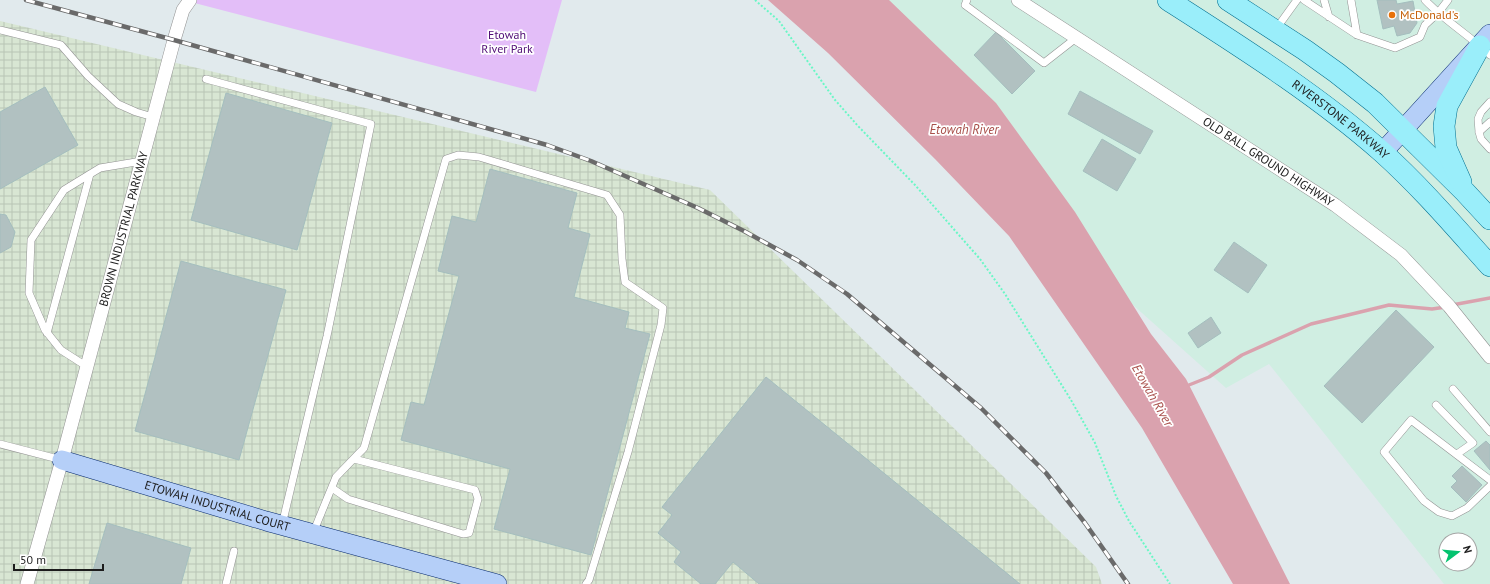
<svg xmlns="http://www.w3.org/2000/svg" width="1490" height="584" font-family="'PT Sans',sans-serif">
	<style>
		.commercial { fill: #d0eee2; fill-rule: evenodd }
		.industrial { fill: url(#industrial-grid) }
		.park { fill: #e3bef8 }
		.water { fill: #daa2ae }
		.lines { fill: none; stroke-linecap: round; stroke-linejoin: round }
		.stream { stroke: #daa2ae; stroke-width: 3.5 }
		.building { fill: #b1c1c1; stroke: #a4bebe }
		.lane-casing { stroke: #939393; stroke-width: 8 }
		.street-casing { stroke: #939393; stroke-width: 14 }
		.secondary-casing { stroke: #07296f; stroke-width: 20 }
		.primary-casing { stroke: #037091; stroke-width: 22 }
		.path { stroke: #69f7c6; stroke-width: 2; stroke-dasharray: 2 2; stroke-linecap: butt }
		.lane { stroke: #fff; stroke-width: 7 }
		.street { stroke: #fff; stroke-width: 13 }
		.secondary { stroke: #b5cff8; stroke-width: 19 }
		.primary { stroke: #9aeefa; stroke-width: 21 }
		.rail-casing { stroke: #6a6a6a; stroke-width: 4.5 }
		.rail { stroke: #fff; stroke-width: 3; stroke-dasharray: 9; stroke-linecap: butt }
		.food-dot { fill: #e8710a; stroke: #fff; stroke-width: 1.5 }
		.labels { text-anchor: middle; stroke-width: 3.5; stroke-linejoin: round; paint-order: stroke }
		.food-label { font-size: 12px; fill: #c56008; stroke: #fff; text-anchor: start }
		.park-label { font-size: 12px; fill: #500d76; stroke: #fff }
		.street-label { font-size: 12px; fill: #1c1c1c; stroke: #fff }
		.water-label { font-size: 13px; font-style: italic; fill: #a9504b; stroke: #fff }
	</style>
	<defs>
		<pattern id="industrial-grid" width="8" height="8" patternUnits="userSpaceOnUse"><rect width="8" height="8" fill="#d8e6d3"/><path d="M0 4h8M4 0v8" fill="none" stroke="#b9c5b5"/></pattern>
	</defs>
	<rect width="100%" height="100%" fill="#e1eaed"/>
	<path class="commercial" d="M815 0H1490V584H1444L1269 364 1226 388 1011 196ZM1446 540H1470V564H1446Z"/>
	<path class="industrial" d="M0 21 710 190 1096 567 1102 584H0Z"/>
	<path class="park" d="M183 0H562L536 92Z"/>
	<path class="water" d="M768 0H889L996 103 1075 212 1151 334 1186 379 1290 584H1233L1142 428 1009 236 935 159 828 53Z"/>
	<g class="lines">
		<path class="stream" d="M1452 305 1490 298
			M1189 385 1209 377 1242 355 1311 324 1389 305 1432 309 1446 307"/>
	</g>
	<path class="building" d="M1377 0H1396L1397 4 1413 1 1417 23 1410 33 1397 36 1394 26 1383 29Z
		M996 32 1035 71 1012 94 974 55Z
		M45 87 78 145 0 189V112Z
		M1080 91 1153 131 1140 154 1068 114Z
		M226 93 332 123 297 250 191 220Z
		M1102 139 1136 159 1117 191 1083 171Z
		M490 169 577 193 568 228 590 234 574 297 629 312 625 328 650 334 591 555 494 529 510 469 401 440 411 402 424 405 459 276 438 271 452 216 476 222Z
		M0 214 6 215 15 232 11 247 0 253Z
		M1234 242 1267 265 1248 293 1214 270Z
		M181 261 286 290 239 460 135 431Z
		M1396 310 1434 347 1362 423 1324 386Z
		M1211 317 1221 333 1198 348 1188 333Z
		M766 377 1020 584H759L733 562 715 584H701L674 562 681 552 658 533 672 515 662 507Z
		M1486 441 1490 445V470L1474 451Z
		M1462 466 1482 485 1466 502 1451 487 1457 481 1452 476Z
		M107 523 191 548 181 584H89Z"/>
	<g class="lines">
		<defs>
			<path id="lane" d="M967 0 965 5 1044 63 1076 38
				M1304 0 1357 35 1395 48 1420 37 1425 25 1438 13 1448 0
				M1324 0 1329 17
				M1351 0 1357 35
				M1425 0C1445 21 1469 35 1490 55
				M1276 29 1297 0
				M0 30 61 45 88 76 118 104 136 112 153 117
				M206 79 371 124 327 336 282 525
				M1490 102 1481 112 1478 119 1479 132 1481 139 1490 149
				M1479 132 1490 122
				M47 333 90 174
				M86 366 61 350 45 330 29 293 31 240 64 190 100 168 142 161
				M1453 389 1490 432
				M1436 405 1473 443 1457 454
				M0 444 62 460
				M1490 480 1411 420 1384 452 1424 501 1439 512 1452 516 1467 508 1490 486
				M332 488 348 499 463 534 469 533 478 499 475 490 354 459
				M313 533 336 477 364 448 446 159 458 155 479 157 607 195 620 215 622 259 625 282 663 308 661 325 628 452 589 580 586 584
				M226 584 234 551"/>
			<g id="street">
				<path id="s1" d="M1018 0 1335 205 1401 255 1449 306 1490 357"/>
				<path id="s2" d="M27 584 62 460 174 40 183 10 190 0"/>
			</g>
			<g id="secondary">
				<path d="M1382 153 1490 34"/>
				<path id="s3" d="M62 460 266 521 497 584"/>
			</g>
			<g id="primary">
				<path id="s4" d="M1168 0C1241 47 1316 94 1382 152 1421 187 1455 227 1490 266"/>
				<path d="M1228 0 1305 50 1337 73 1375 103 1465 192 1490 219"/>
				<path d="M1461 182 1446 148 1444 126 1447 106 1480 46"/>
			</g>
		</defs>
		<use href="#lane" class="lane-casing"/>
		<use href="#street" class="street-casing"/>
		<use href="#secondary" class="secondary-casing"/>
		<use href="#primary" class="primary-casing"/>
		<path class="path" d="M755 0 779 21 835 100 858 126 915 185 980 259 1005 294 1071 400 1095 443 1116 496 1129 521 1170 584"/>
		<use href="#lane" class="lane"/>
		<use href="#street" class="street"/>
		<use href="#secondary" class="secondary"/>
		<use href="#primary" class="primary"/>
		<defs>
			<path id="rail" d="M26 0 174 40 547 145 591 161 698 208 744 231 797 260 847 294 981 408 1046 473 1085 523 1128 584"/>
		</defs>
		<use href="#rail" class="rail-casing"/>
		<use href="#rail" class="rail"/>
	</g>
	<circle class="food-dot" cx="1392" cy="15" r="4"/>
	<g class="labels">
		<g class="food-label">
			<text x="1400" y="19">McDonald's</text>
		</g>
		<g class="park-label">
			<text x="507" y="39">Etowah<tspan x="507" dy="14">River Park</tspan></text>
		</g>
		<g class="street-label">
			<text dy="4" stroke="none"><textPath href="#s4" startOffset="210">RIVERSTONE PARKWAY</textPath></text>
			<text dy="4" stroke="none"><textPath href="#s1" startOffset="298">OLD BALL GROUND HIGHWAY</textPath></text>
			<text dy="4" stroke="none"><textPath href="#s2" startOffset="368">BROWN INDUSTRIAL PARKWAY</textPath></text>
			<text dy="4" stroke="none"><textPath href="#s3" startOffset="162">ETOWAH INDUSTRIAL COURT</textPath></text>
		</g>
		<g class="water-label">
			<text x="964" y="134">Etowah River</text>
			<text transform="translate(1153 395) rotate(60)" y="5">Etowah River</text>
		</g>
	</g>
	<g transform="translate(1458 552) rotate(74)"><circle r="19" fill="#ffffff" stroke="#a4a4a4"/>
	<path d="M0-3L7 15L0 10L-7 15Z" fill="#04c36f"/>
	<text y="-6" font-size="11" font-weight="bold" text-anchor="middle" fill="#1c1c1c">N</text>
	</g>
	<path d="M14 564v6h89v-6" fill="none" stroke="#1c1c1c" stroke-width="2"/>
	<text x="20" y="564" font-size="12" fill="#1c1c1c" stroke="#ffffff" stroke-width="3" paint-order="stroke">50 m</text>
</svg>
